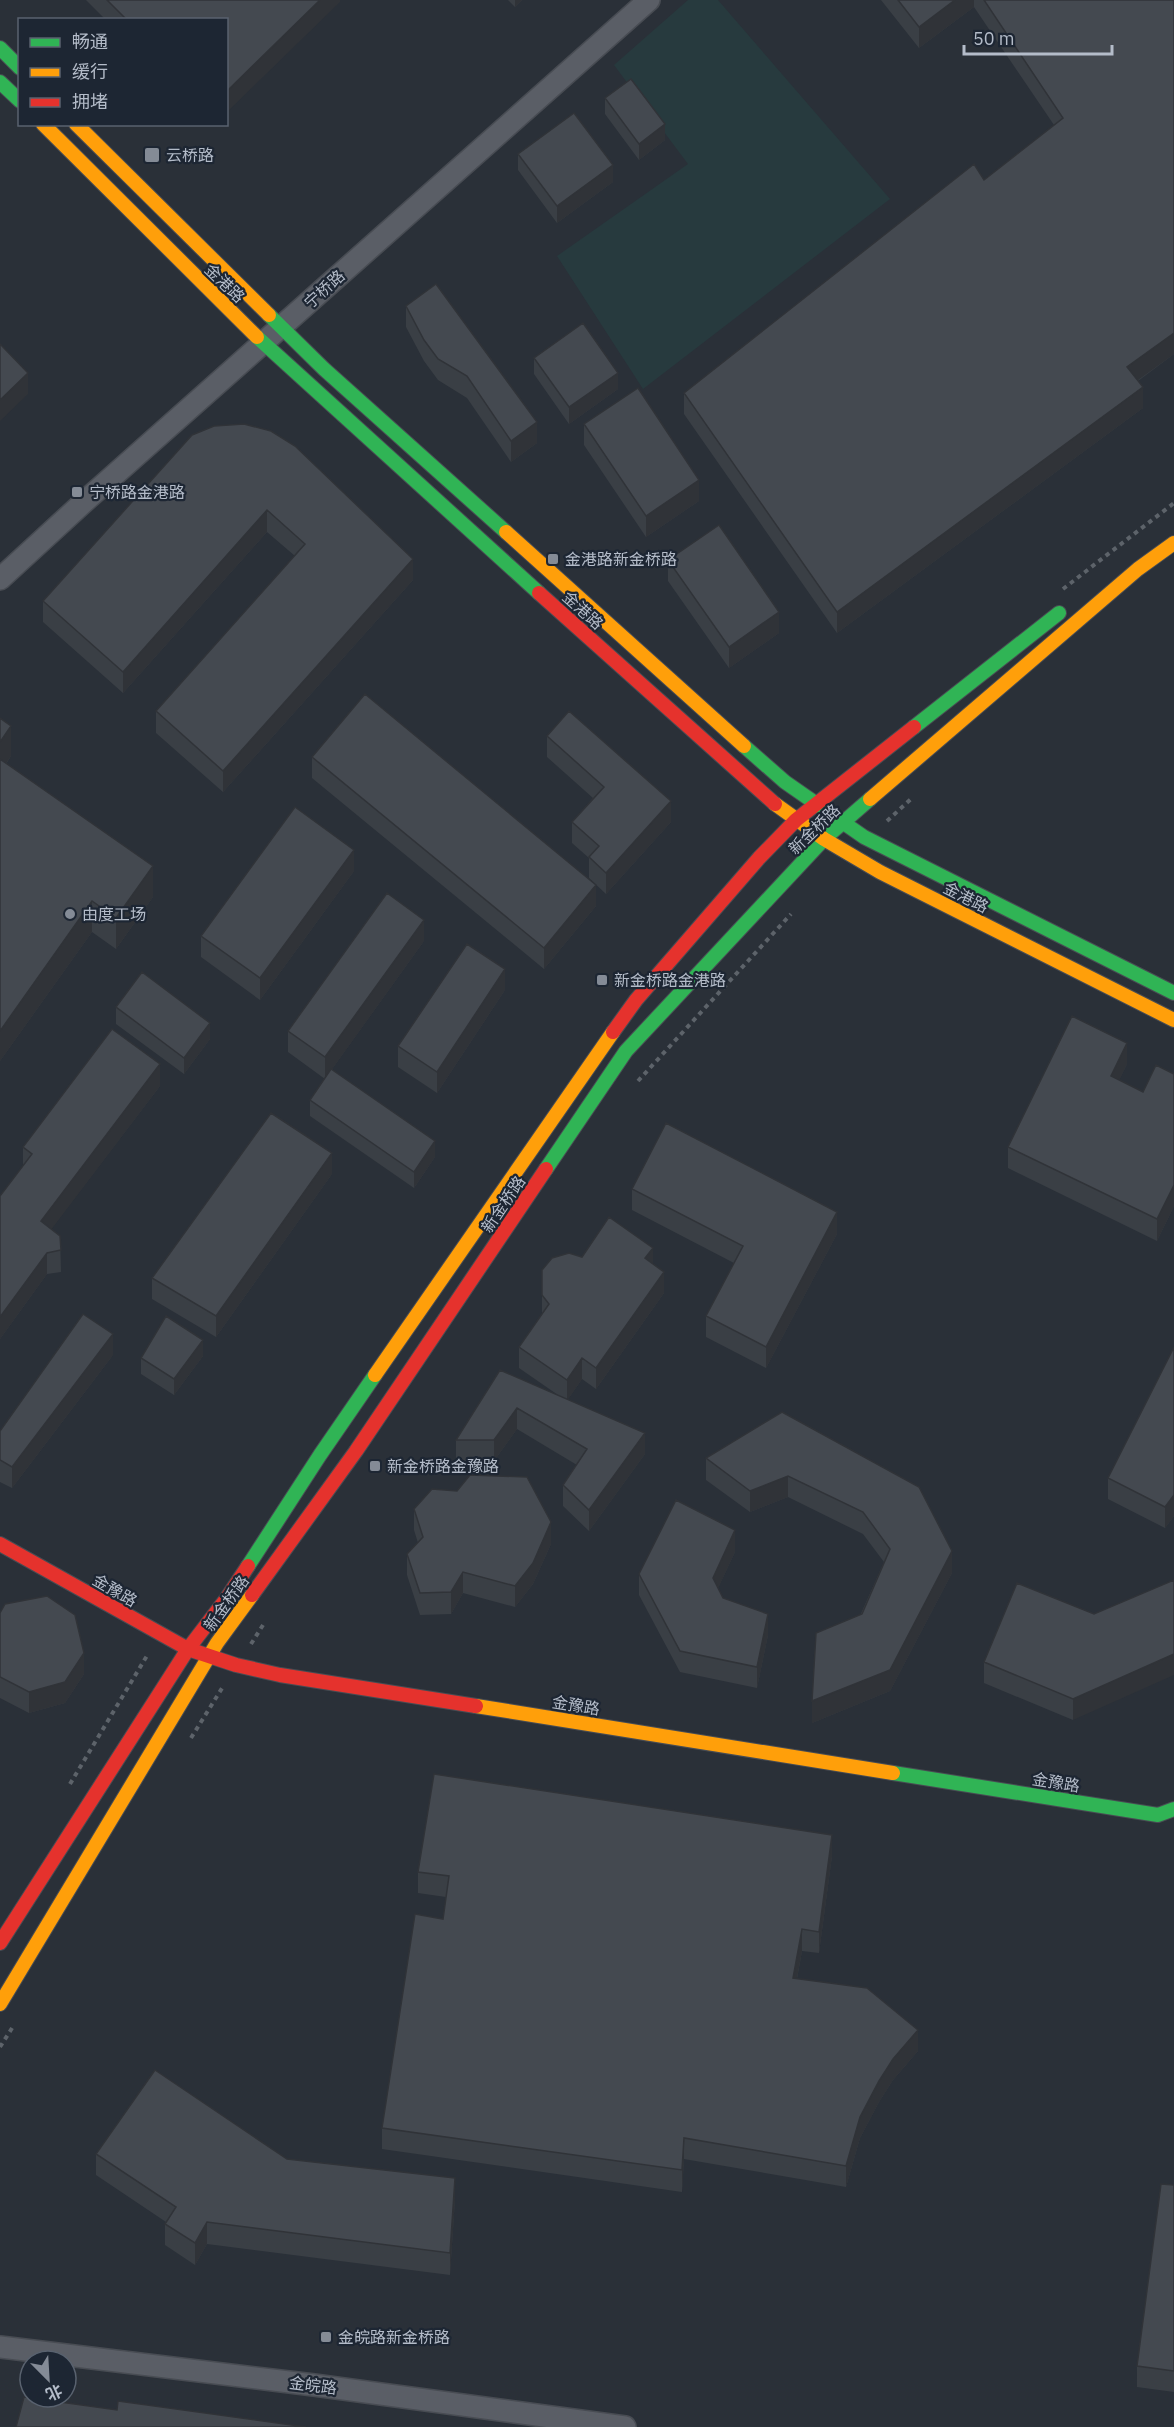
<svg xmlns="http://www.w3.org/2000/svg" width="1174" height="2427" font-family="'IBM Plex Sans','Noto Sans SC',sans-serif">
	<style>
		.green { fill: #273a3e }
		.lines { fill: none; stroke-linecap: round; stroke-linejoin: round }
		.street-casing { stroke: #484c53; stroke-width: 24 }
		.fast-casing { stroke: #484c53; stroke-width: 16 }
		.slow-casing { stroke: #484c53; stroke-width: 16 }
		.jam-casing { stroke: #484c53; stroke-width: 16 }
		.path { stroke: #5d636a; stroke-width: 4; stroke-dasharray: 4.5 4.5; stroke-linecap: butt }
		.street { stroke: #5a5e66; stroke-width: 21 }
		.fast { stroke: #30b455; stroke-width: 14 }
		.slow { stroke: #ff9f0a; stroke-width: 14 }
		.jam { stroke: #e5322d; stroke-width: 14 }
		.wall { fill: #3a3f45 }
		.shaded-wall { fill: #303338 }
		.building { fill: #444950; stroke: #303338; stroke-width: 1.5 }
		.poi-dot { fill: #848b96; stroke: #1d2633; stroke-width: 2 }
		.labels { text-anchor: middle; stroke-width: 4.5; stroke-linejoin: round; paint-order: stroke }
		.poi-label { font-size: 16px; fill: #b4bcc9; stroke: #1d2633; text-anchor: start }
		.street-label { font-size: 16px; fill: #b4bcc9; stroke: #1d2633 }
	</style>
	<rect width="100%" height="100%" fill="#2a3038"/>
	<path class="green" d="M688 0H718L890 199 643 389 557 256 688 164 614 65Z"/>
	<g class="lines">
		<defs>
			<path id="street" d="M0 579 85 501 649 0
				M0 2347 314 2385 625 2427"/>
			<path id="fast" d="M0 48 20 68
				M0 82 20 101
				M269 315 324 369 506 532
				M257 337 539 593
				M914 727 1059 613
				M744 746 785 782 864 837 1174 993
				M546 1169 626 1051 824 839 870 799
				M248 1566 320 1455 375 1375
				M893 1773 1158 1815 1174 1809"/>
			<path id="slow" d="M43 124 257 337
				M76 124 269 315
				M506 532 744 746
				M870 799 1138 569 1174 543
				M775 804 824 839 880 872 1174 1020
				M375 1375 613 1032
				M476 1706 893 1773
				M0 2004 217 1643 252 1595"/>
			<path id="jam" d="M539 593 775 804
				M613 1032 636 1000 759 858 796 820 914 727
				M0 1544 188 1649 236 1665 280 1675 476 1706
				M252 1595 356 1451 546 1169
				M0 1943 188 1649 227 1598 248 1566"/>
		</defs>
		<use href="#street" class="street-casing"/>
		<use href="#fast" class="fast-casing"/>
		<use href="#slow" class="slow-casing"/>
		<use href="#jam" class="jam-casing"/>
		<path class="path" d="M1063 589 1174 503
			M887 821 912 798
			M638 1081 791 914
			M251 1644 263 1625
			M191 1738 224 1685
			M70 1784 148 1654
			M0 2047 14 2025"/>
		<use href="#street" class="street"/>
		<use href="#fast" class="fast"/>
		<use href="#slow" class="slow"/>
		<use href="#jam" class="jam"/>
	</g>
	<path class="wall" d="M86 0H340V2L226 20H106Z
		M508 0H522L515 7Z
		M881 0H1174V354L1138 381 1143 408 837 633 684 414V393L984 180 1054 125 974 7 919 48Z
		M605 98 665 140 639 160 605 114Z
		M518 154 613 182 557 223 518 170Z
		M406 306 537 443 511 462 467 398 438 380 424 361 406 327Z
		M534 358 618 389 569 424 534 374Z
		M584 424 699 501 646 537 584 445Z
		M192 435 413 580 223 792 156 733V711L295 556 267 532 123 693 43 622V601Z
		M668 560 779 633 729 668 668 581Z
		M0 718 11 756 6 764 153 897 116 949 92 932 0 1061Z
		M547 736 671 822 606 894 589 878V858L572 843V822L593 798 547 757Z
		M312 757 596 906 544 969 312 778Z
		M354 871 260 1000 201 957V936Z
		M424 941 332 1069 435 1157 414 1188 310 1116V1100L325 1079 288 1052V1031Z
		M505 990 437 1093 398 1067V1046Z
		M116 1007 210 1039 184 1074 116 1024Z
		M1127 1064 1119 1080 1143 1092 1174 1074V1206L1157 1241 1008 1168V1147Z
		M160 1086 51 1229 60 1236 61 1272 47 1274 0 1339V1196L23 1166V1147Z
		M332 1174 216 1337 152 1299V1278Z
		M632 1189 837 1234 766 1368 706 1337V1316L734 1263 632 1210Z
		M582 1257 653 1264 664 1293 596 1389 582 1379 568 1399 645 1454 589 1531 563 1506V1485L577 1465 517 1429 494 1461 456 1462V1440L500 1370 558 1395 519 1368V1347L542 1314V1270Z
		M1174 1347V1516L1165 1528 1108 1499V1478Z
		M113 1355 12 1488 0 1482V1431Z
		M203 1356 174 1395 141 1374V1358Z
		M782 1412 952 1573 890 1691 812 1723 884 1562 863 1534 788 1497 750 1512 706 1480V1458Z
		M414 1509 551 1544 533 1584 515 1607 463 1593 451 1614 420 1615 407 1575V1554L418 1543 414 1530Z
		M735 1552 718 1588 723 1598 768 1635 757 1688 680 1672 639 1595V1574Z
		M0 1613 84 1674 65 1703 29 1713 0 1698Z
		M1094 1614 1073 1720 984 1683V1662Z
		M832 1856 819 1953 802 1951 797 1979 918 2051 893 2080 879 2102 860 2138 846 2187 684 2159 682 2192 382 2149V2128L443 1919 446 1897 418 1893V1872Z
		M96 2154 287 2159 455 2199 450 2275 207 2244 195 2265 165 2245V2224L166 2222 96 2175Z
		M1174 2185V2392L1137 2387V2366Z"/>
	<path class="shaded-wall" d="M320 0H340V2L226 113V92Z
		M515 0H522L515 7Z
		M955 0H974V7L919 48V27Z
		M665 124V140L639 160V144Z
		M613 165V182L557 223V206Z
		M1174 333V354L1127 388V367Z
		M28 373V394L0 421V400Z
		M618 373V389L569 424V407Z
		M1143 387V408L837 633V612Z
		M537 422V443L511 462V441Z
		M699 480V501L646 537V516Z
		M267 510V532L123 693V672Z
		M413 559V580L223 792V771Z
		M779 612V633L729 668V647Z
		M11 726V756L0 772V742Z
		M671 801V822L606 894V873Z
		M354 850V871L260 1000V978Z
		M153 866V897L116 949V918Z
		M596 885V906L544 969V948Z
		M92 901V932L0 1061V1031Z
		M424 920V941L325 1079V1057Z
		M505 969V990L437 1093V1072Z
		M210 1023V1039L184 1074V1058Z
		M1127 1043V1064L1111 1097V1076Z
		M160 1064V1086L41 1243V1221Z
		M435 1141V1157L414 1188V1172Z
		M332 1153V1174L216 1337V1316Z
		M1174 1185V1206L1157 1241V1219Z
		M837 1212V1234L766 1368V1347Z
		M653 1248V1269L645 1258Z
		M47 1253V1274L0 1339V1317Z
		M664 1272V1293L596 1389V1368Z
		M113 1334V1355L12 1488V1467Z
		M203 1340V1356L174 1395V1379Z
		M582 1358V1379L567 1401V1380Z
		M517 1408V1429L494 1461V1440Z
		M645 1433V1454L589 1531V1510Z
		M788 1476V1497L750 1512V1491Z
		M1174 1495V1516L1165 1528V1507Z
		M551 1522V1544L533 1584 515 1607V1586Z
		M735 1530V1552L713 1599V1578Z
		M952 1551V1573L890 1691 812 1723V1701Z
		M463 1572V1593L451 1614V1592Z
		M768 1614V1635L757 1688V1667Z
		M84 1653V1674L65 1703 29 1713V1692Z
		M1174 1654V1675L1073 1720V1699Z
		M832 1835V1856L819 1953V1932Z
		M802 1929V1951L793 1999V1978Z
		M918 2030V2051L893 2080 879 2102 860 2138 846 2187V2166L860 2117 879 2081 893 2059Z
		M684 2138V2159L682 2192V2170Z
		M455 2178V2199L450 2275V2253Z
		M207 2222V2244L195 2265V2243Z"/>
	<path class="building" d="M107 0H320L226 92V20H127Z
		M898 0H955L919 27Z
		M984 0H1174V333L1127 367 1143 387 837 612 684 393 974 164 984 180 1063 118Z
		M631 79 665 124 639 144 605 98Z
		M574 113 613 165 557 206 518 154Z
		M436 284 537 422 511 441 467 376 438 359 424 340 406 306Z
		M583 323 618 373 569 407 534 358Z
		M0 344 28 373 0 400Z
		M638 388 699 480 646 516 584 424Z
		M244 424 271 431 295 446 413 559 223 771 156 711 305 544 267 510 123 672 43 601 192 435 214 426Z
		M719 525 779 612 729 647 668 560Z
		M365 694 596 885 544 948 312 757Z
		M569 711 671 801 606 873 589 857 599 846 572 822 604 787 547 736Z
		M0 718 11 726 0 742Z
		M0 759 153 866 116 918 92 901 0 1031Z
		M295 807 354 850 260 978 201 936Z
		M387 893 424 920 325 1057 288 1031Z
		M467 944 505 969 437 1072 398 1046Z
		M142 972 210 1023 184 1058 116 1007Z
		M1072 1016 1127 1043 1111 1076 1143 1092 1156 1065 1174 1074V1185L1157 1219 1008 1147Z
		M112 1029 160 1064 41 1221 60 1236 61 1250 47 1253 0 1317V1196L32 1154 23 1147Z
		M331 1069 435 1141 414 1172 310 1100Z
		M271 1113 332 1153 216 1316 152 1278Z
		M666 1123 837 1212 766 1347 706 1316 743 1246 632 1189Z
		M609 1217 653 1248 645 1258 664 1272 596 1368 582 1358 567 1380 519 1347 549 1304 542 1295V1270L552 1258 569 1253 582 1257Z
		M83 1314 113 1334 12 1467 0 1460V1431Z
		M166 1316 203 1340 174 1379 141 1358Z
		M1174 1347V1495L1165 1507 1108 1478Z
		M500 1370 645 1433 589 1510 563 1485 587 1449 517 1408 494 1440H456Z
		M782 1412 919 1487 952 1551 890 1670 812 1701 816 1633 862 1614 890 1549 863 1512 788 1476 750 1491 706 1458Z
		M470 1475 527 1477 551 1522 533 1563 515 1586 463 1572 451 1592 420 1593 407 1554 423 1537 414 1509 432 1489 457 1491Z
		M676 1500 735 1530 713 1578 723 1598 768 1614 757 1667 680 1651 639 1574Z
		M1174 1580V1654L1073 1699 984 1662 1017 1583 1094 1614Z
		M47 1596 75 1615 84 1653 65 1682 29 1692 0 1677V1613L5 1604Z
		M434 1774 832 1835 819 1932 802 1929 793 1978 867 1988 918 2030 893 2059 879 2081 860 2117 846 2166 684 2138 682 2170 382 2128 415 1914 443 1919 449 1876 418 1872Z
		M155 2070 287 2159 455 2178 450 2253 207 2222 195 2243 165 2224 176 2207 96 2154Z
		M1161 2184 1174 2185V2371L1137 2366Z
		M24 2397 117 2410 118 2401 306 2427H16Z"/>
	<g class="poi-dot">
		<rect x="144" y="147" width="16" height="16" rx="3"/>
		<rect x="71" y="486" width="12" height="12" rx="3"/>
		<rect x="547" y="553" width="12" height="12" rx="3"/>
		<circle cx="70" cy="914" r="6"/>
		<rect x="596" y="974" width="12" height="12" rx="3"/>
		<rect x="369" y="1460" width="12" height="12" rx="3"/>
		<rect x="320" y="2331" width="12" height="12" rx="3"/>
	</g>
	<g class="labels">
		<g class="poi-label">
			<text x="166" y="161">云桥路</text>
			<text x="89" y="498">宁桥路金港路</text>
			<text x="565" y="565">金港路新金桥路</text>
			<text x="82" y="920">由度工场</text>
			<text x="614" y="986">新金桥路金港路</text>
			<text x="387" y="1472">新金桥路金豫路</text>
			<text x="338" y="2343">金皖路新金桥路</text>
		</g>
		<g class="street-label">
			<text transform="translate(225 283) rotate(44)" y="6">金港路</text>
			<text transform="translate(324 289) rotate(-42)" y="6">宁桥路</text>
			<text transform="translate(583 610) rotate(42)" y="6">金港路</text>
			<text transform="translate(814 829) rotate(-44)" y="6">新金桥路</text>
			<text transform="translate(966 897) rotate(27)" y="6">金港路</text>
			<text transform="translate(503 1204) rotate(-56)" y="6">新金桥路</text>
			<text transform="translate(115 1590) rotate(30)" y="6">金豫路</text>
			<text transform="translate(226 1603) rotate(-54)" y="6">新金桥路</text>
			<text transform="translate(576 1705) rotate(9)" y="6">金豫路</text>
			<text transform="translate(1056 1782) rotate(9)" y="6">金豫路</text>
			<text transform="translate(313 2385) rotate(7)" y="6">金皖路</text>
		</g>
	</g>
	<rect x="18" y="18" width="210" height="108" fill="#1d2633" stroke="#59626f" stroke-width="1.5"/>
	<rect x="30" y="38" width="30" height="9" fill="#30b455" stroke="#59626f" stroke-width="1.5"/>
	<text x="72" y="48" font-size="18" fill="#b4bcc9">畅通</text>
	<rect x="30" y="68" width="30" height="9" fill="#ff9f0a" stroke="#59626f" stroke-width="1.5"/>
	<text x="72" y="78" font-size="18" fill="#b4bcc9">缓行</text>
	<rect x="30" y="98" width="30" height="9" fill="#e5322d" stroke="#59626f" stroke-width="1.5"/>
	<text x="72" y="108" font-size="18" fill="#b4bcc9">拥堵</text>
	<g transform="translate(48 2379) rotate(156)"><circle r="28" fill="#1d2633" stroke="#59626f" stroke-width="1.5"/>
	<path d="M0-4.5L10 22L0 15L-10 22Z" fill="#848b96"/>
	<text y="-9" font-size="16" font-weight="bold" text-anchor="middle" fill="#b4bcc9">北</text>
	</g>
	<path d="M964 45v9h148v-9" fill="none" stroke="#b4bcc9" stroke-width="3"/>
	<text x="973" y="45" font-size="18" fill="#b4bcc9" stroke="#1d2633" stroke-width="4.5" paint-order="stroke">50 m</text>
</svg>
